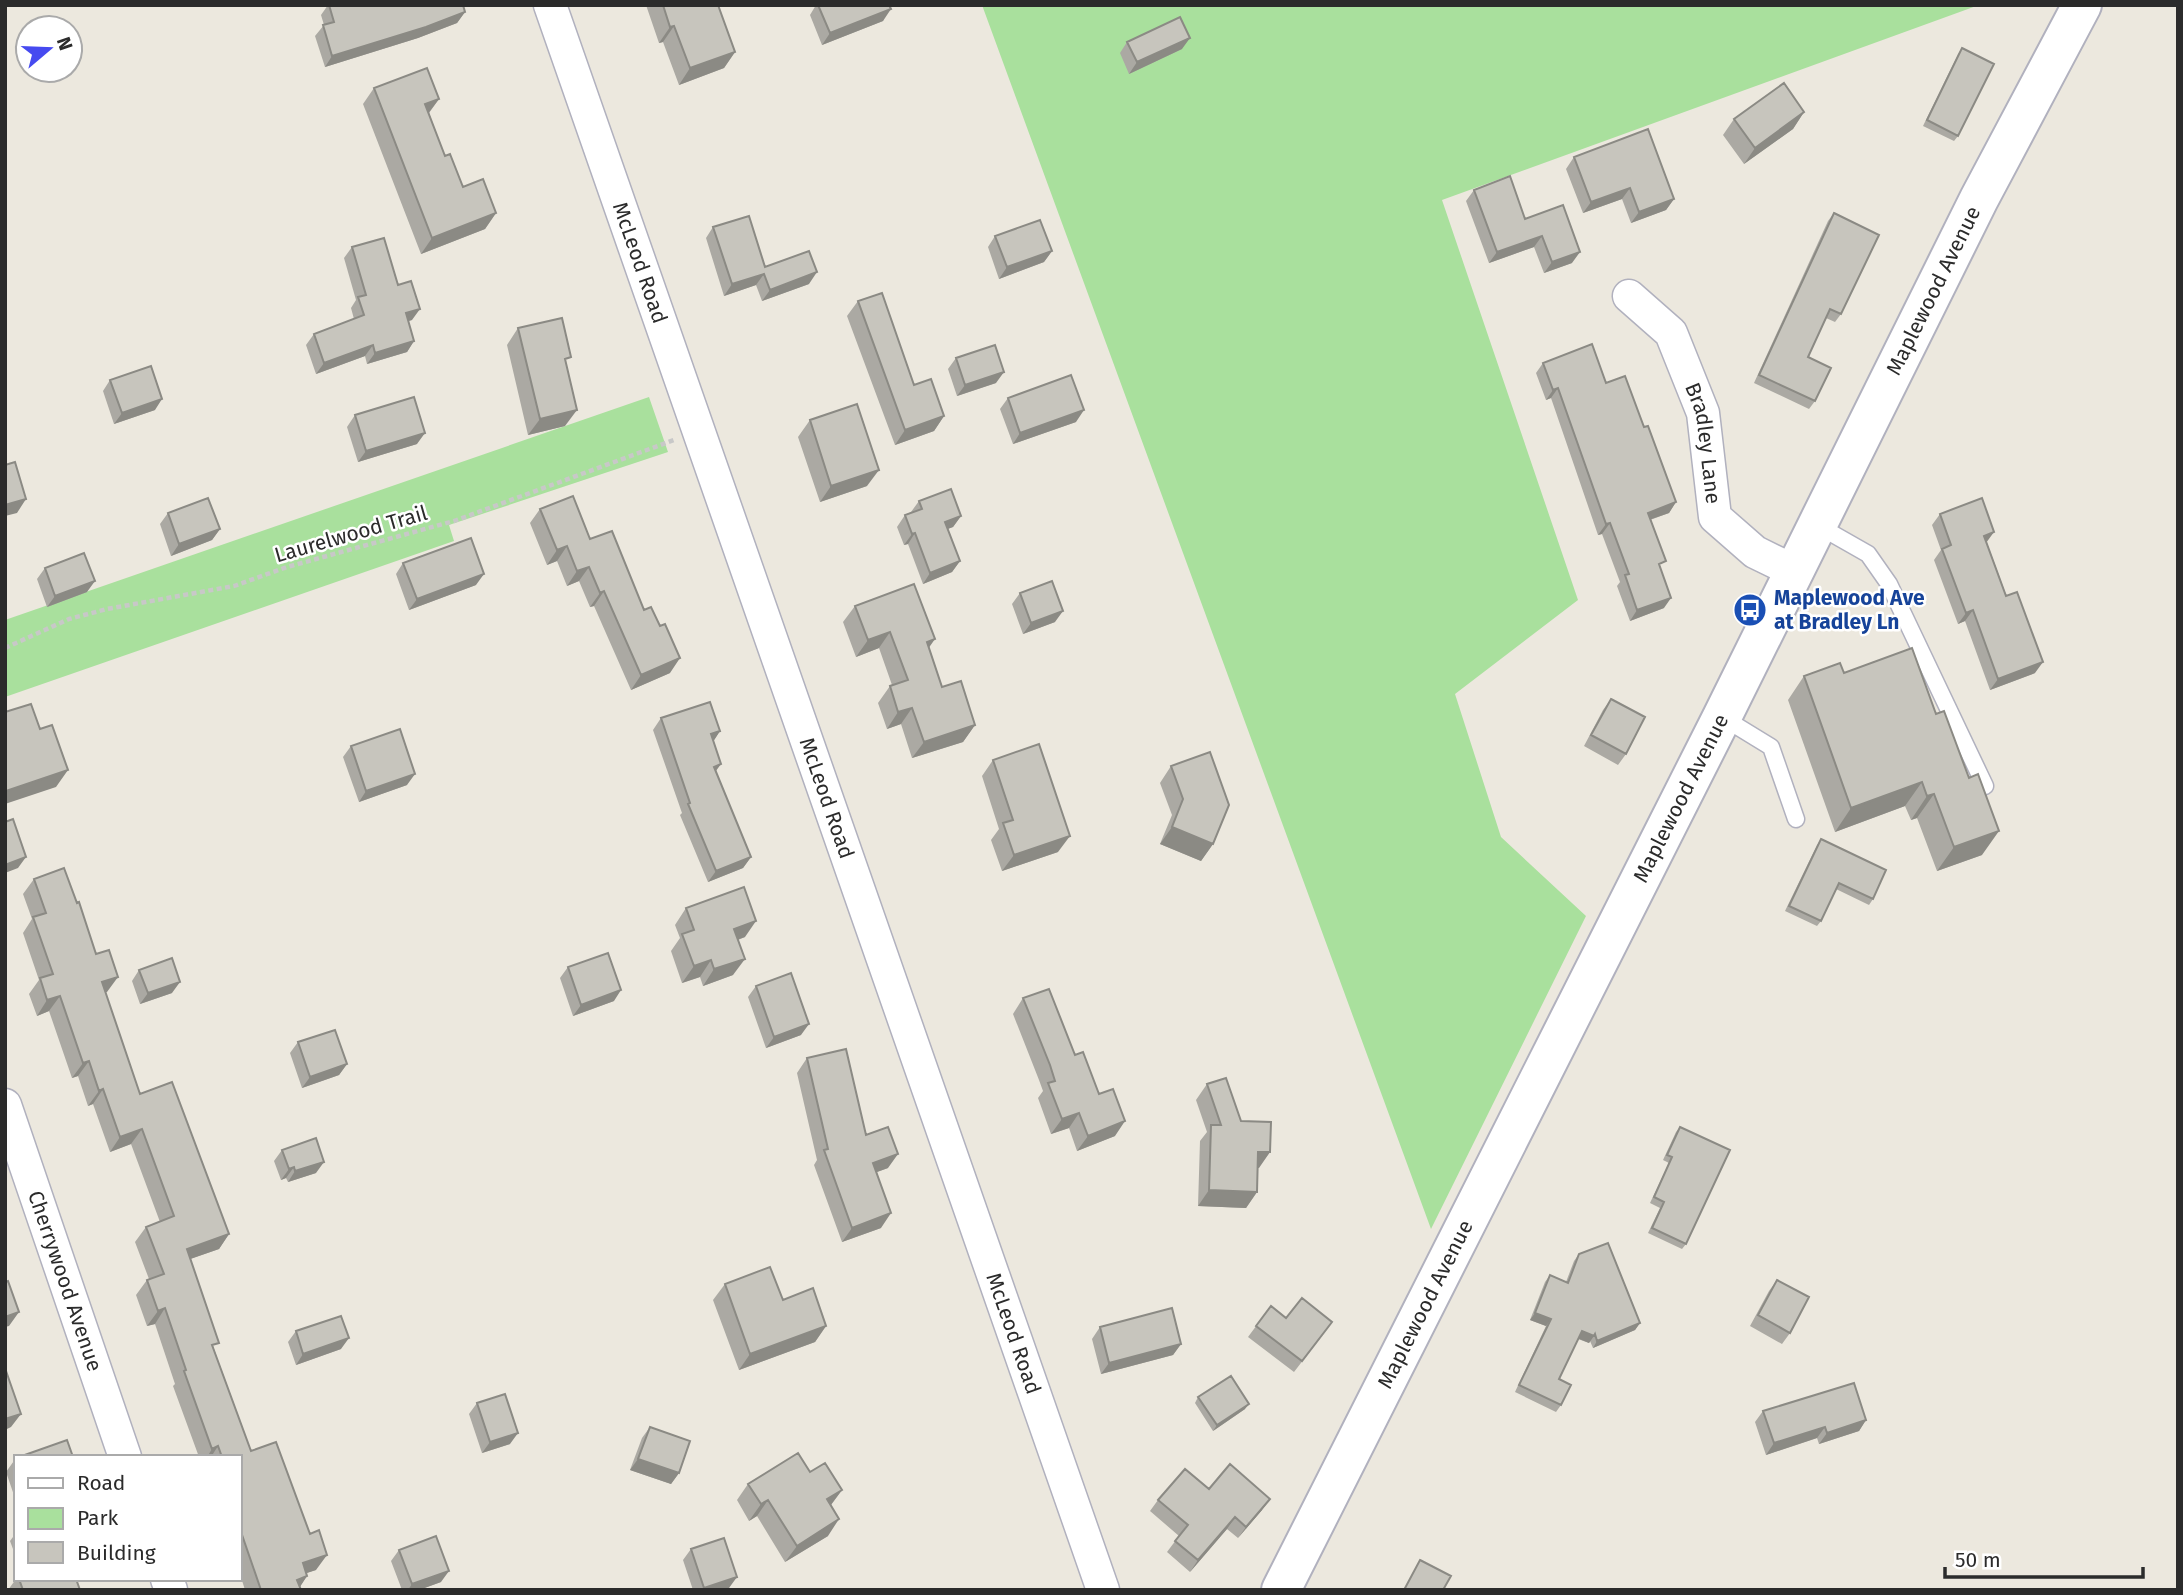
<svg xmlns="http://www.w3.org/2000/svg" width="2183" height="1595" font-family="'Fira Sans',sans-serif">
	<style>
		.green { fill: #a9e09d }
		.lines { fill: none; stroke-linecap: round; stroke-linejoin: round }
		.lane-casing { stroke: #b1b1be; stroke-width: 19 }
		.street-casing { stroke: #b1b1be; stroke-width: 35 }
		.secondary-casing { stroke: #b1b1be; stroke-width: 42 }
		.path { stroke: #c8c8c8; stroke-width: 4.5; stroke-dasharray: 5 3.5; stroke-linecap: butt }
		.lane { stroke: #fff; stroke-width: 16 }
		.street { stroke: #fff; stroke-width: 32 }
		.secondary { stroke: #fff; stroke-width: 38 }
		.wall { fill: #aba9a3 }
		.shaded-wall { fill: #8b8a84 }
		.building { fill: #c7c5bd; stroke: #8b8a84; stroke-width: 2 }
		.labels { text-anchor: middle; stroke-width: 5; stroke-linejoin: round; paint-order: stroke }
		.street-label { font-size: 21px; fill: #2b2b2b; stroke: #fff }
		.transit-label { font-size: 21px; font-weight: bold; fill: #164399; stroke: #fff; text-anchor: start }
	</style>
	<rect width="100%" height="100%" fill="#ece8de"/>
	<path class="green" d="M982 5H1979L1442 200 1578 600 1455 694 1501 837 1586 916 1431 1229Z
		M649 397 668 452 449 525 454 541 5 697V620Z"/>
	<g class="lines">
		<defs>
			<path id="lane" d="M1817 525 1868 554 1889 584 1985 786
				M1722 717 1771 747 1796 819"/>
			<g id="street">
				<path id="s1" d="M550 5 1103 1590"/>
				<path id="s2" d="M1629 296 1671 333 1703 413 1715 517 1755 552 1794 571"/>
				<path id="s3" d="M5 1105 125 1457"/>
				<path d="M167 1579 171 1590"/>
			</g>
			<g id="secondary">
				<path id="s4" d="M1281 1590 1722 717 1979 199 2082 5"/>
			</g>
		</defs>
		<use href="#lane" class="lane-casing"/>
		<use href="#street" class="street-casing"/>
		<use href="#secondary" class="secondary-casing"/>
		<path class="path" d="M5 648 69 619 107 609 234 586 287 567 454 521 674 440"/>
		<use href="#lane" class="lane"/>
		<use href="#street" class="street"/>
		<use href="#secondary" class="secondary"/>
	</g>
	<path class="wall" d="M328 5H463L465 12 457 23 418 38 325 67 315 36 324 25 321 15Z
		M646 5H718L735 52 724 68 679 85 663 42 659 43Z
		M816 5H889L883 21 822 45 810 15Z
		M1127 42 1182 49 1129 74 1120 53Z
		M1962 48 1958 136 1954 141 1923 126 1958 54Z
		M374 88 439 99 429 113 445 156 463 187 496 213 485 229 421 254 363 104Z
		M1804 112 1793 129 1744 164 1723 135 1734 119Z
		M1574 157 1674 199 1666 210 1631 223 1622 199 1583 213 1566 169Z
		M1474 190 1525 219 1572 263 1544 273 1534 247 1489 263 1466 201Z
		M1834 213 1841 314 1835 322 1826 318 1808 357 1815 401 1809 409 1754 383 1828 221Z
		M713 227 765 267 809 284 762 301 756 285 724 296 706 238Z
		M995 236 1052 251 1044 262 999 279 988 247Z
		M352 247 398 285 412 320 408 321 414 341 407 352 367 364 365 356 316 374 306 345 314 334 354 319 351 308 356 300 344 258Z
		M858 301 914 385 944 416 934 431 895 445 847 316Z
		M518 328 566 364 565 426 528 435 507 345Z
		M956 358 996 383 957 396 948 369Z
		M1543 363 1606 383 1644 427 1676 502 1669 513 1650 520 1660 569 1664 608 1630 621 1617 586 1620 582 1602 534 1598 535 1551 398 1546 400 1536 373Z
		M110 380 155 410 114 424 103 391Z
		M1008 398 1076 422 1013 444 1000 409Z
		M355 415 417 444 358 462 347 427Z
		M810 420 867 486 820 502 798 437Z
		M919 501 961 516 953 527 947 529 960 561 952 572 923 584 908 544 904 545 897 527 905 515 911 512Z
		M540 509 590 539 644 610 670 673 631 690 594 606 590 607 579 581 567 586 557 561 547 565 530 523Z
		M168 513 220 529 212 540 171 556 160 524Z
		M1940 514 1987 543 2035 673 1990 690 1965 621 1958 624 1934 560 1941 550 1932 525Z
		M403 563 476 585 409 610 396 574Z
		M45 568 87 592 47 607 37 579Z
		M1020 593 1055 622 1023 634 1012 604Z
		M855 606 929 648 942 687 975 725 963 742 912 758 901 724 887 729 878 703 890 686 892 685 879 648 856 657 843 622Z
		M1844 673 1982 855 1937 871 1917 818 1911 820 1905 806 1835 832 1788 700 1804 676Z
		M1611 699 1626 754 1618 765 1584 746 1603 710Z
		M661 718 720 731 713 741 716 772 751 857 743 868 708 882 680 815 682 813 653 730Z
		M351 746 407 785 359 802 343 757Z
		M993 760 1058 852 1002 871 991 840 999 829 982 776Z
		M1171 766 1213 844 1201 861 1160 844 1172 815 1160 783Z
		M1821 839 1873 899 1869 905 1836 889 1821 921 1817 926 1785 911 1817 845Z
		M34 879 107 992H105L140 1094 229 1234 219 1249 190 1259 214 1349 251 1451 316 1570 306 1573 307 1576 300 1586 301 1590H245L240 1574V1457H199L173 1386 175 1384 155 1324 147 1326 136 1295 147 1280 149 1279 135 1242 146 1227 160 1222 131 1144 110 1152 93 1104 88 1106 78 1076 72 1078 49 1011 37 1016 29 994 39 980 23 933 32 919 23 894Z
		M686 908 745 937 738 940 733 975 703 986 700 977 682 983 671 951 680 938 675 925Z
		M568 967 614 1001 573 1016 560 978Z
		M139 970 172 993 140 1004 132 981Z
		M756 986 801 1035 766 1048 748 997Z
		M1023 998 1075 1055 1115 1136 1077 1151 1069 1128 1051 1134 1038 1098 1043 1091 1039 1080 1013 1014Z
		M298 1042 347 1064 339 1075 302 1088 290 1053Z
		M807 1058 866 1135 888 1168 877 1172 881 1228 842 1242 814 1165 817 1160 797 1073Z
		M1207 1084 1270 1152 1258 1168 1257 1192 1246 1208 1198 1206 1200 1141 1207 1132 1196 1100Z
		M1680 1127 1686 1244 1682 1249 1648 1233 1660 1208 1650 1203 1669 1163 1663 1160 1676 1132Z
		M282 1150 316 1173 288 1182 286 1178 281 1180 274 1161Z
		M1579 1254 1640 1323 1635 1330 1593 1348 1590 1341 1589 1343 1578 1339 1559 1379 1561 1405 1556 1412 1515 1392 1546 1326 1530 1320 1545 1282 1550 1275 1566 1282 1574 1261Z
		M1777 1280 1790 1333 1782 1344 1750 1326 1769 1291Z
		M725 1284 826 1326 815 1342 739 1370 713 1300Z
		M1271 1306 1286 1318 1324 1333 1294 1372 1248 1337Z
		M1100 1327 1181 1344 1173 1355 1101 1374 1092 1339Z
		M296 1331 341 1349 296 1365 288 1342Z
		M1198 1397 1245 1409 1213 1431 1195 1403Z
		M477 1403 510 1444 482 1453 469 1414Z
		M1763 1411 1866 1420 1859 1431 1819 1444 1817 1438 1766 1455 1755 1422Z
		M650 1427 679 1473 671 1484 630 1470 642 1438Z
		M16 1458V1501L6 1472Z
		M810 1472 842 1490 831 1505 828 1536 785 1562 757 1516 749 1521 737 1500 748 1484Z
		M1209 1489 1262 1510 1238 1538 1227 1529 1190 1572 1167 1552 1179 1536 1150 1511 1158 1500Z
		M16 1533V1557L10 1541Z
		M691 1549 729 1588 724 1590H693L683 1560Z
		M399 1550 441 1582 419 1590H402L391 1561Z
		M16 1579H76L80 1590H8Z"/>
	<path class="shaded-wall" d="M891 9 883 21 822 45 830 33Z
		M465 12 457 23 418 38 325 67 332 56Z
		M674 26 663 42 659 43 670 27Z
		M1190 38 1182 49 1129 74 1137 62Z
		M735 52 724 68 679 85 690 68Z
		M439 99 427 115 425 104Z
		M1804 112 1793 129 1744 164 1755 148Z
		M1630 188 1622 199 1583 213 1591 202Z
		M1674 199 1666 210 1631 223 1639 212Z
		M496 213 485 229 421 254 432 238Z
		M1542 236 1534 247 1489 263 1497 252Z
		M1052 251 1044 262 999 279 1007 267Z
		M1580 252 1572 263 1544 273 1552 262Z
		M817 272 809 284 762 301 770 290Z
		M764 274 756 285 724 296 732 284Z
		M420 309 412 320 398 324 406 313Z
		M414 341 407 352 367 364 375 353Z
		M373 345 365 356 316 374 324 363Z
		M1004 372 996 383 957 396 965 385Z
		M1558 388 1551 398 1546 400 1553 390Z
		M162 399 155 410 114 424 122 413Z
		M577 410 565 426 528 435 540 419Z
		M1084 410 1076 422 1013 444 1020 433Z
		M944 416 934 431 895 445 905 430Z
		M425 433 417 444 358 462 366 451Z
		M879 470 867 486 820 502 831 486Z
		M26 499 17 513 5 516V505Z
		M1676 502 1669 513 1640 523 1648 513Z
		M961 516 953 527 937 533 945 522Z
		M1610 523 1602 534 1598 535 1606 524Z
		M220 529 212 540 171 556 179 544Z
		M1994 532 1986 543 1984 536Z
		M915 533 908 544 904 545 912 534Z
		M567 546 557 561 547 565 557 550Z
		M960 561 952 572 923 584 930 573Z
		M589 567 579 581 567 586 577 571Z
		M484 574 476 585 409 610 417 599Z
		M95 581 87 592 47 607 55 596Z
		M604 591 594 606 590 607 600 593Z
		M1671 598 1664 608 1630 621 1637 610Z
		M1973 610 1965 621 1958 624 1966 613Z
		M1063 611 1055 622 1023 634 1031 623Z
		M890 632 879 648 856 657 868 640Z
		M935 639 923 656 927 642Z
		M680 658 670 673 631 690 641 675Z
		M2043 662 2035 673 1990 690 1998 679Z
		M912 708 901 724 887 729 898 712Z
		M975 725 963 742 912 758 924 742Z
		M720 731 713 742 711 734Z
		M721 764 713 775 714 767Z
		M68 770 56 787 5 804 6 791Z
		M415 774 407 785 359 802 366 791Z
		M1922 782 1905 806 1835 832 1851 808Z
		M1934 794 1917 818 1911 820 1927 796Z
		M1172 827 1213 844 1201 861 1160 844Z
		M1999 831 1982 855 1937 871 1954 847Z
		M1070 836 1058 852 1002 871 1014 855Z
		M26 857 18 868 5 873V865Z
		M751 857 743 868 708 882 716 871Z
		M756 921 745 937 722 945 734 929Z
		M745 959 733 975 703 986 714 969Z
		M711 960 700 977 682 983 694 966Z
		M118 977 107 992 91 997 102 982Z
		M180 982 172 993 140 1004 148 993Z
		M621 990 614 1001 573 1016 581 1005Z
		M60 996 49 1011 37 1016 47 1000Z
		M809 1024 801 1035 766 1048 774 1037Z
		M89 1061 78 1076 72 1078 83 1063Z
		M347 1064 339 1075 302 1088 310 1077Z
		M103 1089 93 1104 88 1106 99 1091Z
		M1079 1113 1069 1128 1051 1134 1062 1119Z
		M1125 1121 1115 1136 1077 1151 1088 1136Z
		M142 1129 131 1144 110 1152 120 1137Z
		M1258 1152H1270L1259 1168 1247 1167Z
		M898 1154 888 1168 863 1177 873 1163Z
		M324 1162 316 1173 288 1182 295 1171Z
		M294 1167 286 1178 281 1180 289 1169Z
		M1209 1190 1257 1192 1246 1208 1198 1206Z
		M891 1213 881 1228 842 1242 852 1228Z
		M229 1234 219 1249 176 1264 187 1249Z
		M165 1308 155 1324 147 1326 158 1311Z
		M19 1312 9 1326 5 1327V1317Z
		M1535 1313 1551 1319 1546 1326 1530 1320Z
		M1640 1323 1635 1330 1593 1348 1597 1341Z
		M826 1326 815 1342 739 1370 750 1354Z
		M1582 1331 1594 1336 1589 1343 1577 1338Z
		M349 1338 341 1349 296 1365 303 1354Z
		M1181 1344 1173 1355 1101 1374 1109 1363Z
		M1249 1404 1245 1409 1213 1431 1217 1425Z
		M21 1414 11 1427 5 1430V1419Z
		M1866 1420 1859 1431 1819 1444 1827 1433Z
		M1825 1427 1817 1438 1766 1455 1774 1443Z
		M518 1433 510 1444 482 1453 490 1442Z
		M218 1446 211 1457H207L212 1449Z
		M638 1459 679 1473 671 1484 630 1470Z
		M842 1490 830 1506 827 1499Z
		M1270 1499 1262 1510 1238 1538 1246 1527Z
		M768 1500 757 1516 749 1521 761 1504Z
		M1235 1517 1227 1529 1190 1572 1198 1560Z
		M839 1519 828 1536 785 1562 797 1546Z
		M327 1555 316 1570 292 1578 303 1563Z
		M449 1571 441 1582 419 1590H408L412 1584Z
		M307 1576 298 1590 297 1580Z
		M737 1577 729 1588 724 1590H703L704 1588Z"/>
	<path class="building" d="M329 5H463L465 12 426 27 332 56 323 25 334 22Z
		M663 5H718L735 52 690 68 674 26 670 27Z
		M818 5H889L891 9 830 33Z
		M1180 17 1190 38 1137 62 1127 42Z
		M1962 48 1994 64 1958 136 1927 120Z
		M427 68 439 99 425 104 445 156 450 154 463 187 483 179 496 213 432 238 374 88Z
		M1784 83 1804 112 1755 148 1734 119Z
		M1648 129 1674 199 1639 212 1630 188 1591 202 1574 157Z
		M1510 176 1525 219 1563 205 1580 252 1552 262 1542 236 1497 252 1474 190Z
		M1834 213 1879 235 1841 314 1830 309 1808 357 1831 368 1815 401 1759 375Z
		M749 216 765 267 809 251 817 272 770 290 764 274 732 284 713 227Z
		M1040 220 1052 251 1007 267 995 236Z
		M384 238 398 285 411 281 420 309 406 313 414 341 375 353 373 345 324 363 314 334 364 315 358 297 366 295 352 247Z
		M882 293 914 385 931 379 944 416 905 430 858 301Z
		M562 318 571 357 565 359 577 410 540 419 518 328Z
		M1592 344 1606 383 1625 376 1644 427 1648 426 1676 502 1648 513 1666 561 1659 564 1671 598 1637 610 1625 575 1629 574 1610 523 1606 524 1558 388 1553 390 1543 363Z
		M995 345 1004 372 965 385 956 358Z
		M151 366 162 399 122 413 110 380Z
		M1071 375 1084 410 1020 433 1008 398Z
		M414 397 425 433 366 451 355 415Z
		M857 404 879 470 831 486 810 420Z
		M15 462 26 499 5 505V465Z
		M951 489 961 516 945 522 960 561 930 573 915 533 912 534 905 515 922 509 919 501Z
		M573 496 590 539 612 531 644 610 651 607 660 626 665 624 680 658 641 675 604 591 600 593 589 567 577 571 567 546 557 550 540 509Z
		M208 498 220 529 179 544 168 513Z
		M1982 498 1994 532 1984 536 2006 596 2017 592 2043 662 1998 679 1973 610 1966 613 1942 549 1951 545 1940 514Z
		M471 538 484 574 417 599 403 563Z
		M84 553 95 581 55 596 45 568Z
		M1052 581 1063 611 1031 623 1020 593Z
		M914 584 935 639 927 642 942 687 961 681 975 725 924 742 912 708 898 712 890 686 908 680 890 632 868 640 855 606Z
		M1912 648 1936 714 1944 711 1969 778 1978 774 1999 831 1954 847 1934 794 1927 796 1922 782 1851 808 1804 676 1840 663 1844 673Z
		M1611 699 1645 717 1626 754 1591 735Z
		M710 702 720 731 711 734 721 764 714 767 751 857 716 871 688 804 690 803 661 718Z
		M31 704 40 729 52 725 68 770 6 791 5 712Z
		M400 729 415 774 366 791 351 746Z
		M1039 744 1070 836 1014 855 1003 823 1013 820 993 760Z
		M1210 752 1229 805 1213 844 1172 827 1183 799 1171 766Z
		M13 819 26 857 5 865V822Z
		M1821 839 1886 870 1873 899 1839 883 1821 921 1789 906Z
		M64 868 77 903 79 902 96 954 109 950 118 977 102 982 140 1094 172 1082 229 1234 187 1249 219 1343 212 1345 251 1451 276 1442 310 1534 319 1530 327 1555 303 1563 307 1576 297 1580 301 1590H261L240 1529V1457H222L218 1446 212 1449 184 1371 186 1370 165 1308 158 1311 147 1280 164 1274 146 1227 174 1216 142 1129 120 1137 103 1089 99 1091 89 1061 83 1063 60 996 47 1000 40 978 53 974 33 917 46 913 34 879Z
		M744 887 756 921 734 929 745 959 714 969 711 960 694 966 682 934 694 930 686 908Z
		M608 953 621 990 581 1005 568 967Z
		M172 958 180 982 148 993 139 970Z
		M791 973 809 1024 774 1037 756 986Z
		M1049 989 1075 1055 1083 1052 1099 1094 1113 1089 1125 1121 1088 1136 1079 1113 1062 1119 1048 1083 1055 1081 1050 1065 1023 998Z
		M335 1030 347 1064 310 1077 298 1042Z
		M846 1049 866 1135 888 1127 898 1154 873 1163 891 1213 852 1228 824 1150 828 1149 807 1058Z
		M1226 1078 1241 1121 1271 1122 1270 1152H1258L1257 1192 1209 1190 1211 1125H1221L1207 1084Z
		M1680 1127 1730 1150 1686 1244 1652 1228 1664 1202 1654 1197 1672 1157 1667 1155Z
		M316 1138 324 1162 295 1171 294 1167 289 1169 282 1150Z
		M1608 1243 1640 1323 1597 1341 1595 1334 1594 1336 1582 1331 1559 1379 1571 1385 1561 1405 1519 1385 1551 1319 1535 1313 1550 1275 1568 1283 1579 1254Z
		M770 1267 783 1300 813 1288 826 1326 750 1354 725 1284Z
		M1777 1280 1809 1297 1790 1333 1758 1315Z
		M8 1281 19 1312 5 1317V1282Z
		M1302 1298 1332 1322 1302 1361 1256 1326 1271 1306 1286 1318Z
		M1172 1308 1181 1344 1109 1363 1100 1327Z
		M341 1316 349 1338 303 1354 296 1331Z
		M5 1368 21 1414 5 1419Z
		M1231 1376 1249 1404 1217 1425 1198 1397Z
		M1854 1383 1866 1420 1827 1433 1825 1427 1774 1443 1763 1411Z
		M505 1394 518 1433 490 1442 477 1403Z
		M650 1427 690 1441 679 1473 638 1459Z
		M67 1440 73 1457H19Z
		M798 1453 810 1472 825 1463 842 1490 827 1499 839 1519 797 1546 768 1500 761 1504 748 1484Z
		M1230 1464 1270 1499 1246 1527 1235 1517 1198 1560 1175 1541 1188 1525 1158 1500 1185 1469 1209 1489Z
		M436 1536 449 1571 412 1584 399 1550Z
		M724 1538 737 1577 704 1588 691 1549Z
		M1420 1560 1451 1576 1443 1590H1404Z
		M19 1579H76L80 1590H23Z"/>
	<defs>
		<symbol id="bus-disc" viewBox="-11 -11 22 22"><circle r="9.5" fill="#1a4fb4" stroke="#fff"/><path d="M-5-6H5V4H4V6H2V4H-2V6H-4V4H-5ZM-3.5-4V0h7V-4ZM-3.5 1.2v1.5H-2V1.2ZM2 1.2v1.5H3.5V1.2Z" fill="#fff"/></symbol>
	</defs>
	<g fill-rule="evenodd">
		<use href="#bus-disc" x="1731" y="591" width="38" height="38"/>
	</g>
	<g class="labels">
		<g class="street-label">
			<text dy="7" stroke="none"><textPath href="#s1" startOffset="273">McLeod Road</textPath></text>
			<text dy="7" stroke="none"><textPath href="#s4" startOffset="1454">Maplewood Avenue</textPath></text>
			<text dy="7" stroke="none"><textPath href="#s2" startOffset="172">Bradley Lane</textPath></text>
			<text transform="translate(351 534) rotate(-16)" y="7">Laurelwood Trail</text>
			<text dy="7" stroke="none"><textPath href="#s4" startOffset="887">Maplewood Avenue</textPath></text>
			<text dy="7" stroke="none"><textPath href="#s1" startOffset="840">McLeod Road</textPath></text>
			<text dy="7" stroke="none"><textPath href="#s3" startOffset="186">Cherrywood Avenue</textPath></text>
			<text dy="7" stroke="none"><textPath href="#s4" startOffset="320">Maplewood Avenue</textPath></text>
			<text dy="7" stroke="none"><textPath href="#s1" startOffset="1407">McLeod Road</textPath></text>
		</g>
		<g class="transit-label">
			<text x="1774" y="605">Maplewood Ave<tspan x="1774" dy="24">at Bradley Ln</tspan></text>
		</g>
	</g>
	<rect width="2183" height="1595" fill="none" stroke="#2b2b2b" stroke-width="14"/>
	<rect x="14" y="1455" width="228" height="126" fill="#ffffff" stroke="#aaaaaa" stroke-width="2"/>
	<rect x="28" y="1478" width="35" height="10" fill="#ffffff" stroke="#aaaaaa" stroke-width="2"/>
	<text x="77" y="1490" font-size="21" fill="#2b2b2b">Road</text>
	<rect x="28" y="1508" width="35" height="21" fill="#a9e09d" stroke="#aaaaaa" stroke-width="2"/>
	<text x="77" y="1525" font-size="21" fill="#2b2b2b">Park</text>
	<rect x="28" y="1542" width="35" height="21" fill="#c7c5bd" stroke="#aaaaaa" stroke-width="2"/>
	<text x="77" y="1560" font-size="21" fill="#2b2b2b">Building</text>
	<g transform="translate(49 49) rotate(71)"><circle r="33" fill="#ffffff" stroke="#aaaaaa" stroke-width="2"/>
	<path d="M0-5L12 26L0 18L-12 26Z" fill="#464af0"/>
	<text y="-10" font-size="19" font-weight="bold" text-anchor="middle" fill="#2b2b2b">N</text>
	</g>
	<path d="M1945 1567v10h198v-10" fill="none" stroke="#2b2b2b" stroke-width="3.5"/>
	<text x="1955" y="1567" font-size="21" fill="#2b2b2b" stroke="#ffffff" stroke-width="5" paint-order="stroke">50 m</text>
</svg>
